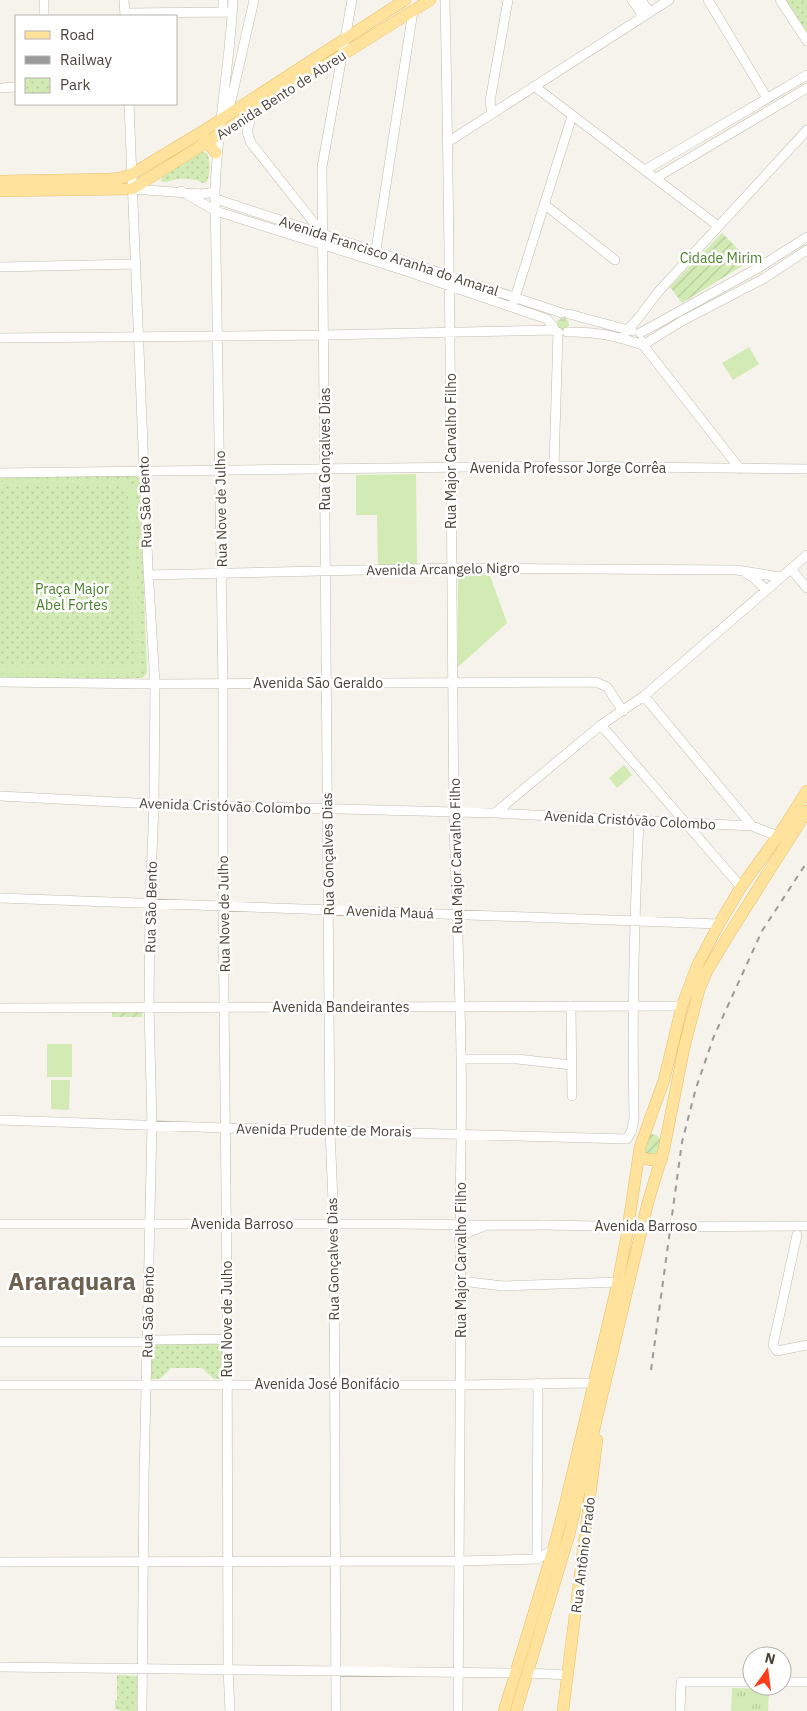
<svg xmlns="http://www.w3.org/2000/svg" width="807" height="1711" font-family="'IBM Plex Sans',sans-serif">
	<style>
		.grass { fill: url(#grass-tufts) }
		.park { fill: url(#park-dots) }
		.garden { fill: url(#garden-furrows) }
		.pitch { fill: #d2eab4 }
		.lines { fill: none; stroke-linecap: round; stroke-linejoin: round }
		.minor-casing { stroke: #c2bbae; stroke-width: 10 }
		.major-casing { stroke: #e6c069; stroke-width: 12 }
		.minor { stroke: #fff; stroke-width: 9 }
		.major { stroke: #ffe29b; stroke-width: 11 }
		.rail { stroke: #9a9a9a; stroke-width: 2; stroke-dasharray: 6 6; stroke-linecap: butt }
		.minor-bridge-casing { stroke: #c2bbae; stroke-width: 10; stroke-linecap: butt }
		.minor-bridge { stroke: #fff; stroke-width: 9 }
		.labels { text-anchor: middle; stroke-width: 5; stroke-linejoin: round; paint-order: stroke }
		.street-label { font-size: 14px; fill: #4b4439; stroke: #fff }
		.park-label { font-size: 14px; fill: #4b7f2a; stroke: #fff }
		.town-label { font-size: 24px; font-weight: bold; fill: #6e6150; stroke: #fff }
	</style>
	<defs>
		<pattern id="grass-tufts" width="24" height="20" patternUnits="userSpaceOnUse" patternTransform="scale(1.25)"><rect width="24" height="20" fill="#d2eab4"/><path d="M3 7l-1-3M5 7V3M7 7l1-3M15 17l-1-3M17 17v-4M19 17l1-3" fill="none" stroke="#b6ca9c"/></pattern>
		<pattern id="park-dots" width="8" height="8" patternUnits="userSpaceOnUse" patternTransform="scale(1.25)"><rect width="8" height="8" fill="#d2eab4"/><path d="M2 2h.1M6 6h.1" fill="none" stroke="#b6ca9c" stroke-width="1.8" stroke-linecap="round"/></pattern>
		<pattern id="garden-furrows" width="10" height="10" patternUnits="userSpaceOnUse" patternTransform="scale(1.25)"><rect width="10" height="10" fill="#d2eab4"/><path d="M-1 1l2-2M0 10L10 0M9 11l2-2" fill="none" stroke="#b6ca9c"/></pattern>
	</defs>
	<rect width="100%" height="100%" fill="#f6f3ec"/>
	<path class="grass" d="M557 324a6 6 0 1 1 12 0a6 6 0 1 1-12 0Z
		M732 1688 769 1689 768 1711H731Z"/>
	<path class="park" d="M784 0H807V37Z
		M202 152 207 153C211 160 210 175 207 182L202 183C196 178 181 178 173 180 168 181 167 183 161 181L162 177Z
		M133 475 139 478 140 487 147 673 142 678H0V478Z
		M151 1342H222V1379H214L202 1368H171L160 1379H151Z
		M117 1675 137 1676V1711H120V1710L115 1709V1700H117Z"/>
	<path class="garden" d="M722 233 750 261 682 303 670 287Z
		M112 1011H143L142 1017H112Z
		M652 1134 658 1136 661 1141 657 1154 653 1156 647 1154 645 1151 649 1136Z"/>
	<path class="pitch" d="M749 347 759 364 733 380 722 363Z
		M416 474 417 564 378 565 377 515H356V475Z
		M123 479 129 480 134 486 140 666 137 671 130 673H0V667H127L134 663 128 491 127 488 121 485 0 486V482Z
		M458 573H489L507 623 458 667Z
		M624 765 632 775 617 788 609 778Z
		M47 1044H72V1077H47Z
		M51 1080H70L69 1110 51 1109Z"/>
	<g class="lines">
		<defs>
			<path id="minor" d="M44 0V16
				M124 0 125 16
				M445 0C451 272 451 545 454 817 456 897 460 976 461 1055 463 1130 458 1206 461 1281L458 1711
				M632 0 643 16
				M641 0 649 12
				M708 0 767 98
				M780 0 807 41
				M223 12V0
				M125 13 232 12
				M534 86 718 226
				M0 88 16 87
				M129 104 148 569 155 684 154 804 150 904 149 1007 152 1125 144 1477 142 1711
				M225 113 231 101 254 0
				M252 113 247 132 251 143 322 233
				M492 113 490 101 508 0
				M448 142 669 0
				M645 170 807 75
				M656 178 807 88
				M132 189 202 194 215 192
				M181 191 216 211 403 270 547 319 553 326
				M216 199 562 313
				M544 204 615 260
				M375 256 413 11
				M0 267 135 264
				M514 301 572 116
				M569 314 632 331
				M567 332C595 331 616 336 643 345
				M640 333 758 268 807 237
				M0 338 324 335 555 330
				M623 338 627 330 636 321 659 291 807 130
				M642 341 643 345 740 469
				M643 345 682 321 763 279 807 250
				M554 466 558 332
				M0 473 554 466 807 469
				M791 569 807 588
				M747 574 753 577 766 590
				M148 575 452 568 737 570 780 577
				M0 682 155 684 596 682 607 687 623 711
				M644 696 752 826
				M601 725 741 887
				M0 796 154 804 495 813 752 826 778 836
				M495 813 601 725 644 696 807 555
				M0 898 719 924
				M571 1006 572 1096
				M0 1008 682 1006
				M461 1059H517L571 1065
				M0 1120 225 1128 627 1139
				M627 1139 632 1130 634 1118C632 1019 634 920 639 821
				M0 1224H397C446 1224 494 1226 543 1225
				M797 1235 773 1345 777 1351 807 1345
				M459 1239 469 1232 482 1227
				M461 1281 503 1286 618 1282
				M0 1342H147L155 1340 227 1339
				M0 1385H461L593 1383
				M537 1559 538 1383
				M0 1562 459 1561 537 1559 553 1550
				M0 1667 516 1673
				M527 1673 569 1675
				M782 1682H807
				M230 1711 228 1669 227 1287 223 906V684L215 192C217 128 230 64 233 0
				M336 1711 334 1224 330 1131 322 167 352 0
				M680 1711 681 1682H752"/>
			<path id="major" d="M203 137 216 153
				M0 181 109 179 121 178 132 174 200 133 405 0
				M0 191 132 189 220 134 283 92 430 0
				M639 1155C646 1160 653 1161 662 1159
				M504 1711 553 1550 564 1509 618 1282 627 1234 640 1147 664 1080 682 1006 697 966 719 924 741 887 778 836 807 791
				M516 1711 569 1535 648 1202 664 1149 684 1048 699 990 707 971 733 928 807 811
				M563 1711 597 1440"/>
		</defs>
		<use href="#minor" class="minor-casing"/>
		<use href="#major" class="major-casing"/>
		<use href="#minor" class="minor"/>
		<use href="#major" class="major"/>
		<path class="rail" d="M651 1370 682 1142 696 1088 714 1036 762 931 807 862"/>
		<defs>
			<path id="minor-bridge" d="M543 1225 654 1227 807 1226"/>
		</defs>
		<use href="#minor-bridge" class="minor-bridge-casing"/>
		<use href="#minor-bridge" class="minor-bridge"/>
	</g>
	<g class="labels">
		<g class="street-label">
			<text transform="translate(281 95) rotate(-33)" y="5">Avenida Bento de Abreu</text>
			<text transform="translate(389 256) rotate(18)" y="5">Avenida Francisco Aranha do Amaral</text>
			<text transform="translate(325 449) rotate(-90)" y="5">Rua Gonçalves Dias</text>
			<text transform="translate(451 451) rotate(-90)" y="5">Rua Major Carvalho Filho</text>
			<text x="568" y="473">Avenida Professor Jorge Corrêa</text>
			<text transform="translate(145 502) rotate(-92)" y="5">Rua São Bento</text>
			<text transform="translate(221 509) rotate(-91)" y="5">Rua Nove de Julho</text>
			<text transform="translate(443 569) rotate(-1)" y="5">Avenida Arcangelo Nigro</text>
			<text x="318" y="688">Avenida São Geraldo</text>
			<text transform="translate(225 806) rotate(2)" y="5">Avenida Cristóvão Colombo</text>
			<text transform="translate(630 820) rotate(3)" y="5">Avenida Cristóvão Colombo</text>
			<text transform="translate(328 854) rotate(-91)" y="5">Rua Gonçalves Dias</text>
			<text transform="translate(456 856) rotate(-91)" y="5">Rua Major Carvalho Filho</text>
			<text transform="translate(151 907) rotate(-89)" y="5">Rua São Bento</text>
			<text transform="translate(390 912) rotate(2)" y="5">Avenida Mauá</text>
			<text transform="translate(224 914) rotate(-91)" y="5">Rua Nove de Julho</text>
			<text x="341" y="1012">Avenida Bandeirantes</text>
			<text transform="translate(324 1130) rotate(1)" y="5">Avenida Prudente de Morais</text>
			<text x="242" y="1229">Avenida Barroso</text>
			<text x="646" y="1231">Avenida Barroso</text>
			<text transform="translate(333 1259) rotate(-91)" y="5">Rua Gonçalves Dias</text>
			<text transform="translate(461 1260) rotate(-90)" y="5">Rua Major Carvalho Filho</text>
			<text transform="translate(148 1312) rotate(-89)" y="5">Rua São Bento</text>
			<text transform="translate(227 1319) rotate(-90)" y="5">Rua Nove de Julho</text>
			<text x="327" y="1389">Avenida José Bonifácio</text>
			<text transform="translate(583 1555) rotate(-83)" y="5">Rua Antônio Prado</text>
		</g>
		<g class="park-label">
			<text x="721" y="263">Cidade Mirim</text>
			<text x="72" y="594">Praça Major<tspan x="72" dy="16">Abel Fortes</tspan></text>
		</g>
		<g class="town-label">
			<text x="72" y="1290">Araraquara</text>
		</g>
	</g>
	<rect x="15" y="15" width="162" height="90" fill="#ffffff" stroke="#b7b4b0"/>
	<rect x="25" y="31" width="25" height="8" fill="#ffe29b" stroke="#b7b4b0"/>
	<text x="60" y="40" font-size="15" fill="#4b4439">Road</text>
	<rect x="25" y="56" width="25" height="8" fill="#9a9a9a" stroke="#b7b4b0"/>
	<text x="60" y="65" font-size="15" fill="#4b4439">Railway</text>
	<rect x="25" y="78" width="25" height="15" fill="url(#park-dots)" stroke="#b7b4b0"/>
	<text x="60" y="90" font-size="15" fill="#4b4439">Park</text>
	<g transform="translate(767 1671) rotate(14)"><circle r="24" fill="#ffffff" stroke="#b7b4b0"/>
	<path d="M0-4L9 19L0 12L-9 19Z" fill="#fd3c1c"/>
	<text y="-8" font-size="14" font-weight="bold" text-anchor="middle" fill="#4b4439">N</text>
	</g>
</svg>
